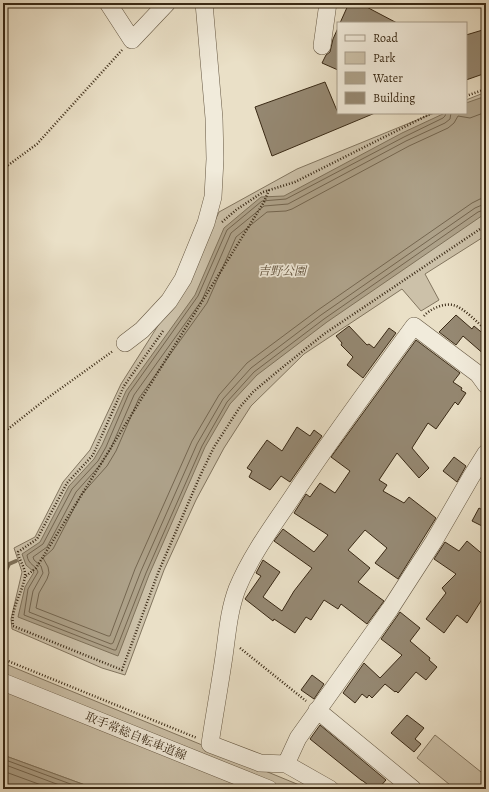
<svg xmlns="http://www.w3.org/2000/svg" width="489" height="792" font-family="Alegreya,'Noto Serif JP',serif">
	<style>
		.green { fill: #ccc1a9; stroke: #82755f }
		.water { fill: #aea28a; stroke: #7f725b }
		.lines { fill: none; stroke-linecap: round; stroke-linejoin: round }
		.shore { stroke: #746650; stroke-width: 1 }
		.stream { stroke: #7f725b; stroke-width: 4 }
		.building { fill: #958872; stroke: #392915 }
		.minor-casing { stroke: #655742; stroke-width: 18 }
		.path { stroke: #392915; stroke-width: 2.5; stroke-dasharray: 1 2; stroke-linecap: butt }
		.minor { stroke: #f1ebdb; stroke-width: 17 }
		.labels { text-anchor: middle; stroke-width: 3.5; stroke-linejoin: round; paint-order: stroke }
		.park-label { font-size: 12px; font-style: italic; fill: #5e4f3a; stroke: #f1ebdb }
		.street-label { font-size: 12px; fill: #392915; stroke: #f1ebdb }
	</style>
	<rect width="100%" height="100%" fill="#eae0c7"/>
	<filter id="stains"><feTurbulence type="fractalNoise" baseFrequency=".005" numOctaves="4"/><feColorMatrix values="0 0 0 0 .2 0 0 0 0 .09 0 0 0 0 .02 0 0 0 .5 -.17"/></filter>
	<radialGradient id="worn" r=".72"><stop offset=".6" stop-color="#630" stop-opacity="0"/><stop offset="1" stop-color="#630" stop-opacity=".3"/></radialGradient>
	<path class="green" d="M486 92V238L485 236 425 274 439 300 421 311 402 289 304 354 251 406 224 448 196 500 164 570 125 675 102 668 12 629 11 619 22 572 14 548 35 537 63 482 90 450 121 384 159 324 184 290 219 212 297 169 434 113H466V100Z
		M3 663 309 789H283L10 679 3 675Z
		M3 686 262 789H96L3 755Z
		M435 735 486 776V789H455L417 758Z"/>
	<path class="water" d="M486 96V213L327 322 257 375 230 404 205 447 149 575 118 656 18 617 25 587 34 572 26 565 22 554 40 542 69 486 94 459 102 445 126 391 195 295 224 228 261 197 284 196 402 133 445 113H466V103Z
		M3 755 96 789H3Z"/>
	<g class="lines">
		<path class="shore" d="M486 112 470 118 458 116 454 123 448 128 409 146 292 209 286 211 267 212 236 237 207 303 139 398 116 451 107 466 81 495 53 549 43 558 48 567 49 573 47 579 39 593 36 608 108 636H110L135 569 192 441 219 395 247 363 318 310 472 203 480 199 486 198
			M446 113 445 116 443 118 404 137 286 199 262 201 227 230 198 296 129 393 106 447 98 461 72 489 43 544 27 555C28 565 36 565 38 572L28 589 24 615 114 650H116L146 573 202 446 227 402 254 372 324 319 478 212 486 209
			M451 113 450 119 445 123 406 141 288 204 264 206 231 233 202 300 134 395 110 450 101 464 76 492 47 547 33 557 34 560 41 566 43 573 33 591 29 612 111 644 113 643 141 571 197 444 223 399 251 368 321 315 475 208 482 205 486 204
			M3 759 84 789
			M3 764 70 789
			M3 771 52 789"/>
		<path class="stream" d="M3 577 9 564 16 561"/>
	</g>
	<path class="building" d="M349 3H359L397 23H340Z
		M338 28V70L322 63 326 55 330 52 333 39Z
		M486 29V73L466 80V35Z
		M325 82 338 113H375L272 156 255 107Z
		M456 315 472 329 474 326 486 336V356L463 336 456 345 439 332Z
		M349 326 367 345 369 344 374 348 389 328 396 333 363 378 347 365 353 357 341 345 342 343 336 336Z
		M416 340 460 373 453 382 462 388 461 390 466 393 458 405 455 402 436 429 428 423 412 448 429 468 419 478 397 453 379 480 387 485 383 491 404 503 409 497 436 518 398 579 375 563 387 548 365 530 348 550 370 568 358 582 384 601 367 624 341 604 338 609 324 600 311 620 306 617 295 633 274 619 273 621 245 599 261 576 256 573 263 560 280 572 263 597 282 611 294 591 312 568 274 541 283 529 314 552 328 535 294 513 306 494 310 497 320 483 335 493 350 471 331 457Z
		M297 427 310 436 314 430 322 436 290 482 281 476 270 490 249 477 252 471 247 468 267 440 282 451Z
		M454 457 466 466 457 482 443 471Z
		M479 508 486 512V528L472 521Z
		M467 541 486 557V593L467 623 457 615 444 633 426 619 446 593 442 588 456 574 434 559 445 542 459 551Z
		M400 612 420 628 410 641 430 658 429 660 437 667 426 680 416 672 398 693 396 691 395 692 385 684 372 698 369 695 367 698 362 694 355 703 343 693 364 663 380 678 402 655 381 639Z
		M312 675 324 684 314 699 301 690Z
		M407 715 424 728 415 739 421 744 414 752 391 733Z
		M320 725 386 780 378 789H373L363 781 361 780 310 739Z"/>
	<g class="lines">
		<defs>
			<path id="minor" d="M108 3 132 40 167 3
				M322 46 328 3
				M125 343 142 330 169 301 183 279 206 223 213 197 215 159 214 118 204 3
				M3 682 269 789
				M317 710 413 789
				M286 764 298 738 390 609 434 541 471 477 486 453
				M330 789 286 764 260 763 210 744C214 717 219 690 223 663 227 638 228 613 237 589 250 557 272 527 291 499 330 440 372 383 414 326L478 374 486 385"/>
		</defs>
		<use href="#minor" class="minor-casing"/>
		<path class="path" d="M466 96 486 89
			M3 169 37 144 122 50
			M222 222 236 210 263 192 295 182 432 113
			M424 316C430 309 443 303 453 305 463 307 478 323 486 330
			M163 331 124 386 93 455 67 483 37 539 18 552C19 561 26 568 25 576 23 592 10 609 13 626L122 670 158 573 200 476 214 447 240 407 253 392 278 371 324 334 486 225
			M3 433 46 399 113 351
			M26 576 36 568 264 202 269 190
			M240 648 306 701
			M3 659 197 738"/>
		<use href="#minor" class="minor"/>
	</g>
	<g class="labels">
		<g class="park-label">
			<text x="282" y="275">吉野公園</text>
		</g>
		<g class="street-label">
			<text transform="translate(136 736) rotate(22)" y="4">取手常総自転車道線</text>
		</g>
	</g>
	<rect width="489" height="792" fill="none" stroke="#eae0c7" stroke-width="16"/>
	<rect x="4" y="4" width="481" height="784" fill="none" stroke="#392915" stroke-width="2"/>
	<rect x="8" y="8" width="473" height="776" fill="none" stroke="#392915"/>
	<rect x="337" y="22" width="130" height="92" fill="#f1ebdb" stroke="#a79d8c"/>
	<rect x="345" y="35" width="20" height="6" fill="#f1ebdb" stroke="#a79d8c"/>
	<text x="373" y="42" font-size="12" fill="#392915">Road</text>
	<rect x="345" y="52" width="20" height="12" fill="#ccc1a9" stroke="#a79d8c"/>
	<text x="373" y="62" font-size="12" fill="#392915">Park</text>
	<rect x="345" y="72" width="20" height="12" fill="#aea28a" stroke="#a79d8c"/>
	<text x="373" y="82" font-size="12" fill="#392915">Water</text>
	<rect x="345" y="92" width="20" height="12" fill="#958872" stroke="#a79d8c"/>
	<text x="373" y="102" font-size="12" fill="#392915">Building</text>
	<rect width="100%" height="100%" filter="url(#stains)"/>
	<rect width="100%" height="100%" fill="url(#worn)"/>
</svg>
